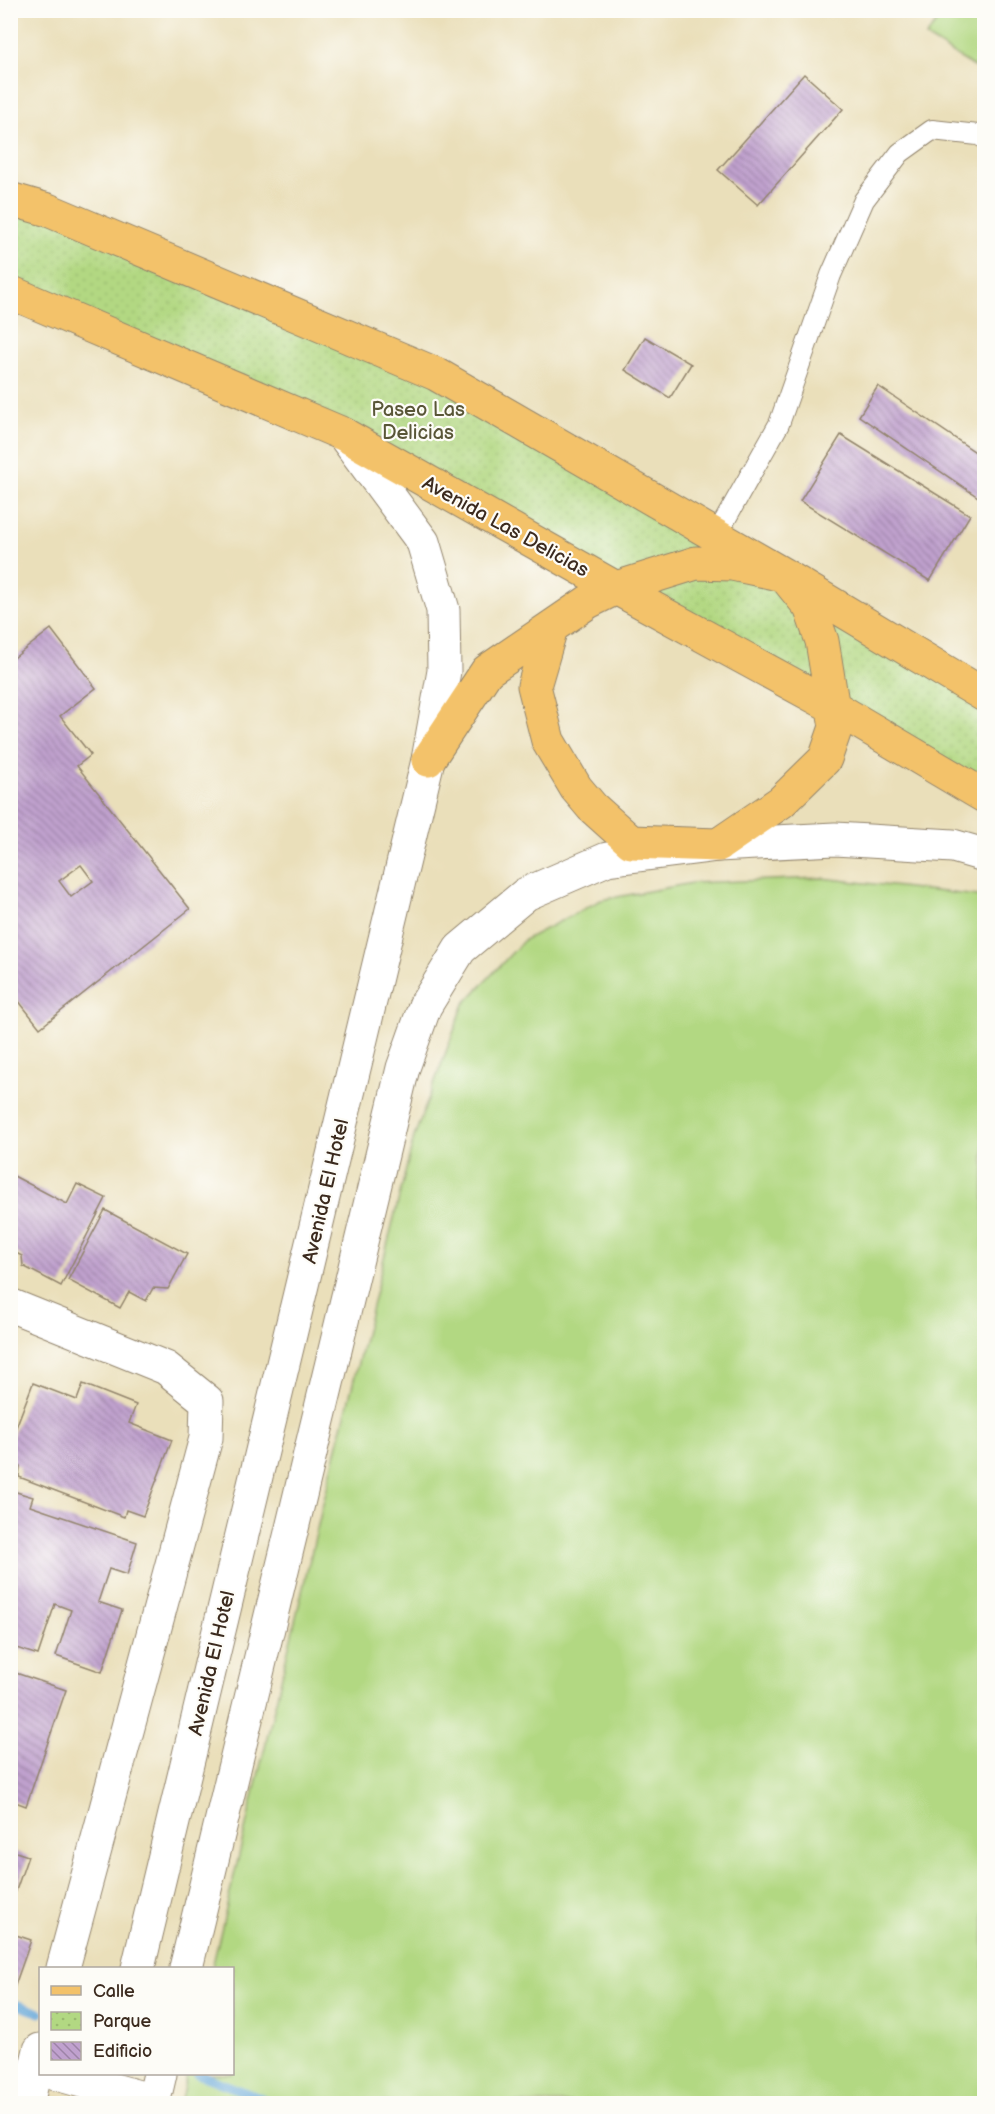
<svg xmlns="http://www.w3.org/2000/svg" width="995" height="2114" font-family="'Balsamiq Sans',sans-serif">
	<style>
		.grass { fill: #b2d882; stroke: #768150; stroke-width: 1.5 }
		.park { fill: url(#park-dots); stroke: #768150; stroke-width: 1.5 }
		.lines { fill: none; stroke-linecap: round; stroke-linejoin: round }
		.stream { stroke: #64a6d8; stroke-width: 9 }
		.building { fill: url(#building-back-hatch); fill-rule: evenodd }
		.service-casing { stroke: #92846c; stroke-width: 22 }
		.minor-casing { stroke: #92846c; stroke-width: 35 }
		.primary-casing { stroke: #92846c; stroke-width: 35 }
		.service { stroke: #fff; stroke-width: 20 }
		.minor { stroke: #fff; stroke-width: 33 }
		.primary { stroke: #f3c26a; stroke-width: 33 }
		.labels { text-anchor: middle; stroke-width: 4.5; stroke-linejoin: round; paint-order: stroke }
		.park-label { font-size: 20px; fill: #595637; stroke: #fdfcf7 }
		.street-label { font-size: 20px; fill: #3b2a1e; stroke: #fdfcf7 }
	</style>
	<defs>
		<pattern id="park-dots" width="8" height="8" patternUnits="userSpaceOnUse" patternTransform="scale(1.5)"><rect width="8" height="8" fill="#b2d882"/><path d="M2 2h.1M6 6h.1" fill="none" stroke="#9aba70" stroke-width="1.8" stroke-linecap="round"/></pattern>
		<pattern id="building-back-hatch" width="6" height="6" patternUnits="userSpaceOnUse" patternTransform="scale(1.5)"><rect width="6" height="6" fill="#c0a1ce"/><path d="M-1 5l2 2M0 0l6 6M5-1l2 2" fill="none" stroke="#9d83a7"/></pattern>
	</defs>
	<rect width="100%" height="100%" fill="#fdfcf7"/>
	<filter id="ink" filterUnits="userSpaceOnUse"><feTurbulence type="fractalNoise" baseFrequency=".0167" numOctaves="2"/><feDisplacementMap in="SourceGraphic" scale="12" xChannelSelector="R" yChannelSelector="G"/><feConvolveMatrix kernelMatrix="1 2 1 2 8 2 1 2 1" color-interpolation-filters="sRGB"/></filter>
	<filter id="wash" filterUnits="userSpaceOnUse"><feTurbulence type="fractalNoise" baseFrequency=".008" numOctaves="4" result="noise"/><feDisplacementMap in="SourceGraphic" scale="24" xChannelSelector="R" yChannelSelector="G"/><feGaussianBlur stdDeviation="1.35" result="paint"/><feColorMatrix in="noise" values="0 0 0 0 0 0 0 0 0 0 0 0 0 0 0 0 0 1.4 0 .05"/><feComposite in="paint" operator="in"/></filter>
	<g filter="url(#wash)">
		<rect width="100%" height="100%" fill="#eadfba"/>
		<path class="grass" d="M944 11H984V73L926 37Z
			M822 878 978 896 984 898V2103H180L187 2074H232V1968H212L324 1500 414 1137 464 1004 524 940 601 900 692 883Z"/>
		<path class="park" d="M10 199 436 374 984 695V796L343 434 11 292Z"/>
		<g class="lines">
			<path class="stream" d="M10 2002 40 2013
				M198 2074 275 2104"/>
		</g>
		<g id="blocks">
			<path class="building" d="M804 74 843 109 758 205 718 170Z
				M645 337 691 364 670 398 625 370Z
				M878 386 984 458V501L859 416Z
				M841 435 970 515 930 581 800 501Z
				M51 629 96 688 60 716 91 755 77 766 190 909 40 1028 10 990V661ZM81 865 93 881 71 897 59 881Z
				M10 1174 67 1204 77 1184 106 1198 61 1286 23 1266 22 1256 10 1250Z
				M105 1210 187 1254 168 1289 153 1288 146 1301 129 1292 120 1308 68 1280Z
				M33 1383 77 1400 83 1384 136 1405 129 1423 172 1440 143 1516 126 1510 124 1517 19 1477 20 1466 10 1463V1443Z
				M13 1491 33 1497 30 1506 137 1542 127 1575 109 1569 98 1602 122 1610 102 1672 56 1656 71 1610 55 1604 38 1655 10 1646V1500Z
				M10 1671 66 1690 26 1806 10 1800Z
				M10 1850 28 1856 11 1905H10Z
				M10 1933 31 1940 13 1991H10Z"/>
		</g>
	</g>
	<g filter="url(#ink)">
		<use href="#blocks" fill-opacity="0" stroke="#92846c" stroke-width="1.5"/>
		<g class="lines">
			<defs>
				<path id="service" d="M716 536 779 424 831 275 864 200 900 153 932 130 978 135 984 138"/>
				<path id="minor" d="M10 1305 166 1368 207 1401 206 1438 63 1968
					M138 1968 428 760 444 671 443 610 423 542 343 434
					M186 1968 403 1068 425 1006 460 949 526 894 607 859 718 845 835 839 953 846 984 855
					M57 2074 153 2101
					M27 2104 40 2050
					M153 2104 160 2074"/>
				<path id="primary" d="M10 199 48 210 436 374 784 575 984 695
					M10 292 343 434 616 588 832 706 984 796
					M428 760 487 671 588 602 616 588 696 563 732 564 784 575 810 607 822 641 836 727 825 759 781 802 718 845 631 842 592 807 576 788 548 741 534 686 551 628"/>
			</defs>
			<use href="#service" class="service-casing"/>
			<use href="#minor" class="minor-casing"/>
			<use href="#primary" class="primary-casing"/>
			<use href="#service" class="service"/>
			<use href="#minor" class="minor"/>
			<use href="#primary" class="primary"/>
		</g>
	</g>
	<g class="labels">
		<g class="park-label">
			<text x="418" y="416">Paseo Las<tspan x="418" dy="23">Delicias</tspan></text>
		</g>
		<g class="street-label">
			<text transform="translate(506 526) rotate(29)" y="7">Avenida Las Delicias</text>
			<text transform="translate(325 1191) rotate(-77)" y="7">Avenida El Hotel</text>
			<text transform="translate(211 1663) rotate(-77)" y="7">Avenida El Hotel</text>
		</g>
	</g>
	<rect width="995" height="2114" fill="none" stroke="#fdfcf7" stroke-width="36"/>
	<rect x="39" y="1967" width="195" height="108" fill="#fdfcf7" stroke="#afa8a0" stroke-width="1.5"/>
	<rect x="51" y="1986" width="30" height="9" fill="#f3c26a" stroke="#afa8a0" stroke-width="1.5"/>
	<text x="93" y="1997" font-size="18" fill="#3b2a1e">Calle</text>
	<rect x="51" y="2012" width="30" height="18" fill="url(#park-dots)" stroke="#afa8a0" stroke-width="1.5"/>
	<text x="93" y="2027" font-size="18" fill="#3b2a1e">Parque</text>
	<rect x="51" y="2042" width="30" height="18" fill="url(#building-back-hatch)" stroke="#afa8a0" stroke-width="1.5"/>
	<text x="93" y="2057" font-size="18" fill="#3b2a1e">Edificio</text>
</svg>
